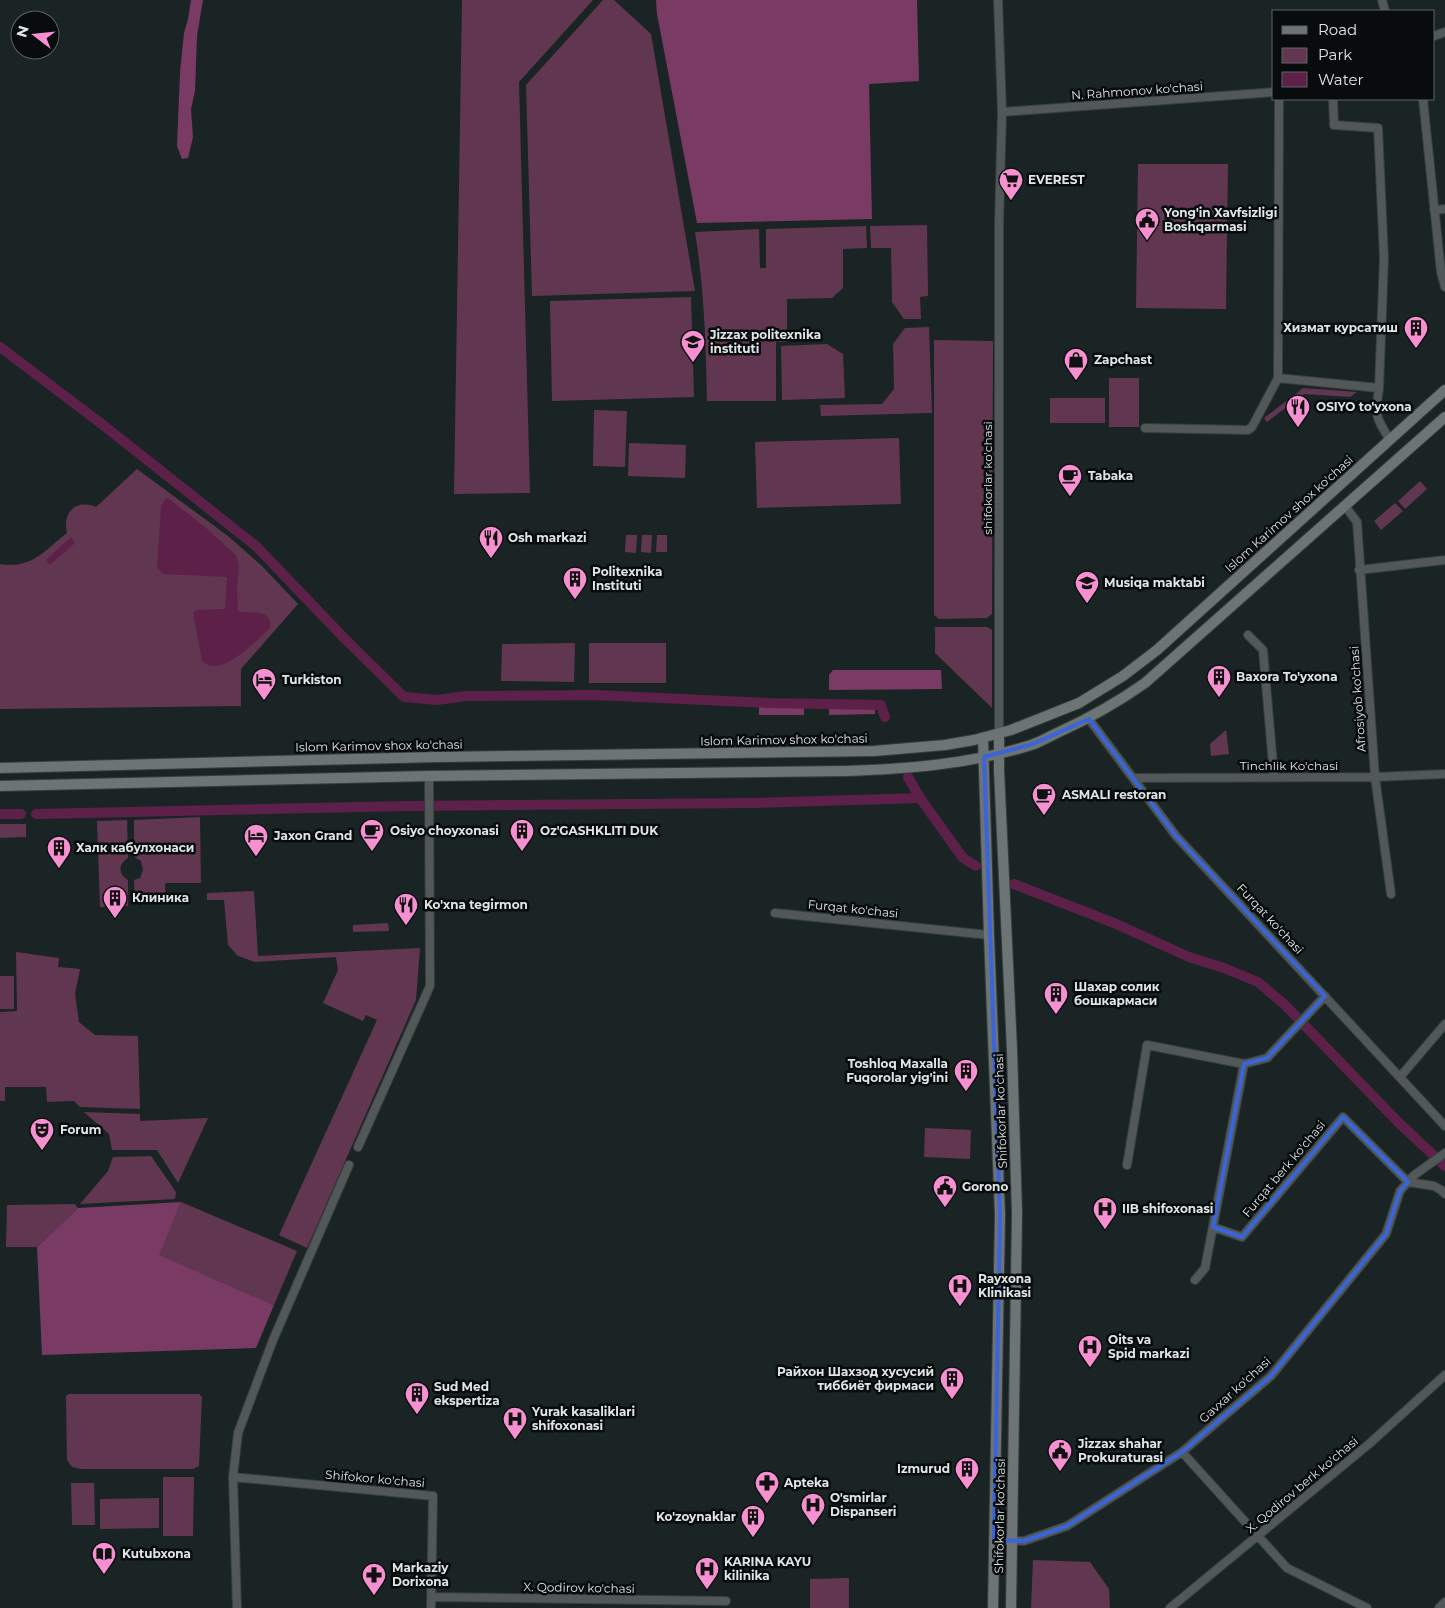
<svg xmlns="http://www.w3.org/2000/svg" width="1445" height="1608" font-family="Montserrat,sans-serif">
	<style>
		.green { fill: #613651 }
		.forest { fill: #793b63 }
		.water { fill: #5d2149 }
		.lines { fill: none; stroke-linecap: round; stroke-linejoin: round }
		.canal { stroke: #5d2149; stroke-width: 10 }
		.minor-casing { stroke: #353f3f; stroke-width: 10 }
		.secondary-casing { stroke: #353f3f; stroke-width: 12 }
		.minor { stroke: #525757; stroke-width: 8 }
		.secondary { stroke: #6d7474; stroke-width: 10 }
		.marked { fill: none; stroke: #3a65da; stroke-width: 4; stroke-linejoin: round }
		.labels { text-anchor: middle; stroke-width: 5; stroke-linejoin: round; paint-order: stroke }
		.street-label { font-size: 12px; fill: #dee5e4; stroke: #080c0c }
		.poi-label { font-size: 12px; font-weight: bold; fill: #dee5e4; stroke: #080c0c; text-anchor: start }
	</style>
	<rect width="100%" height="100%" fill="#1a2424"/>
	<path class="green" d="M462 0H593L519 82 530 493 454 494Z
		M603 0H614L651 34 695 291 532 296 526 85Z
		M1138 164H1228L1226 309 1136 308Z
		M927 225 928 296 920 297 921 319H904L892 302 891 248H871L870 226Z
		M866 226 867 248 843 249V288L832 298 787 299V342H776V401H707C706 344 704 288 695 232L759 229 760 268H766V229Z
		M691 297 694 397 552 401 550 301Z
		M929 327 932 413 821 416 820 405 882 404 894 389 893 344 905 328Z
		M934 340 993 341 992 614 987 618 939 619 934 615Z
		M827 344 843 354 845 398 782 400 781 346Z
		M1109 378H1139V427H1109Z
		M1303 388 1357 392 1350 397 1304 394 1296 400 1293 396Z
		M1050 398H1105V423H1050Z
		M1290 398 1293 402 1267 422 1264 418Z
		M594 410 627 411 625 467 593 466Z
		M899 438 901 504 757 508 755 442Z
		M629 443 686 445 685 478 628 476Z
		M137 469 228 536 262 566 298 604 241 669V706L0 709V564C32 569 44 551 67 533 62 512 76 499 96 507Z
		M1420 481 1427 489 1405 509 1398 501Z
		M1395 503 1403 511 1381 530 1374 521Z
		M626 535H637L636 553 625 552Z
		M642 535H652L651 553 641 552Z
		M657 535H667V552H656Z
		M935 627H987L992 630V708L935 653Z
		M575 643 574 682 501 681 502 644Z
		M589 643H666V683H589Z
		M1226 730 1229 754 1211 756 1210 744Z
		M200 817 201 883H165L166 902H135L134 880 140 878 143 870 141 861 134 857V820Z
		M127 820 128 858C118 864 118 874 128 880V906L100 907 97 821Z
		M0 824H26V837L0 838Z
		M254 891 258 956 420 948 416 1000 307 1248 279 1235 377 1020 366 1015 363 1021 323 1003 338 970 336 957 255 962 238 956 228 945 224 900H207V893Z
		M388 923 389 931 353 932V925Z
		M16 952 59 958 58 967 80 969 75 994 79 1022 95 1035 138 1036 140 1109 80 1107 74 1101 47 1102 46 1087H5V1101H0V1012L17 1011Z
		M0 976H14V1009H0Z
		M84 1112 140 1114V1121L208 1118 178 1183 157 1150H112L109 1134Z
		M925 1128 971 1130 970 1159 924 1157Z
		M151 1156 176 1192 175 1199 80 1204 108 1171 113 1157Z
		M181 1202 297 1251 274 1305 158 1255Z
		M75 1204 78 1208 37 1247H6L7 1205Z
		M69 1394H199L202 1397 199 1466 193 1469H81L72 1467 67 1460 66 1396Z
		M163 1477H194L193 1536H163Z
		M71 1483H94L95 1525H72Z
		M159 1498V1528L100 1529V1499Z
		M1033 1560 1090 1562 1109 1589 1110 1608H1031Z
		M849 1578V1608H810V1579Z"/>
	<path class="forest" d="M191 0H203L197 36 195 91 191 109 193 137 188 158 182 159 177 146 180 72 184 33 188 19Z
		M656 0H917L919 81 869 84 872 219 697 223 657 14Z
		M833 670H941L942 689 829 690V675Z
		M759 700H804V715H759Z
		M829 700H875V714L829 715Z
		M181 1202 159 1255 274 1305 256 1348 42 1355 37 1247 78 1208Z"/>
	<path class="water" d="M168 498 205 527 236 555 239 566 237 586 238 611C251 615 273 607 270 628 257 640 220 680 202 661L193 613 196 610 225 609 227 577 163 574 157 567 161 507 165 499Z
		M71 537 75 543 50 565 46 560Z"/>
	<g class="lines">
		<path class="canal" d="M0 347 103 425 256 546 345 639 404 697 437 700 466 696 595 695 768 703 881 705 885 717
			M908 777 920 798 963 858 976 866
			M0 814H21
			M36 814 406 806 754 803 920 798
			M1014 884 1114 923 1189 957 1224 968 1258 982 1285 1005 1399 1123 1445 1166"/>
		<defs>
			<path id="minor" d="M998 0 1002 112 999 223V734
				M1382 0 1385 11
				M1434 36 1445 32
				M1279 99 1278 378 1379 388C1375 416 1375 416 1390 440
				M1333 99 1334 125 1378 128 1384 258 1379 388
				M1423 99 1441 272 1445 287
				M1002 112 1274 92
				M1434 210 1445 209
				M1145 428 1248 430 1252 427 1278 378
				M1345 506 1357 522 1375 777 1391 894
				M1359 570 1445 560
				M1248 635 1263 650 1274 776
				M1089 719 1176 836 1445 1126
				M1133 778 1375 777 1445 774
				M775 913 989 935
				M1400 1077 1445 1024
				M358 1147 430 986 429 776
				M1127 1165 1147 1045 1244 1064 1267 1058 1325 996
				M1213 1227 1242 1237 1343 1117 1408 1182 1434 1186 1441 1190 1445 1194
				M1195 1280 1205 1268 1244 1064
				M1182 1452 1287 1568 1367 1608
				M233 1477 433 1496 431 1608
				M994 1540 1024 1541 1067 1526 1182 1452 1271 1376 1386 1234 1400 1191 1413 1176 1445 1153
				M431 1597 726 1601
				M237 1608 233 1477 238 1433 273 1340 349 1165
				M1170 1608 1369 1444 1445 1375
				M1439 1608 1445 1602"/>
			<path id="secondary" d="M999 734V770L1012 1050 1017 1213 1011 1608
				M983 738 989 935 1000 1215 993 1608
				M0 768 437 757 874 751 945 745 974 740 1011 730 1079 703 1123 676 1157 650 1445 390
				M0 786 429 776 846 771C908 769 971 764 1031 745 1041 742 1050 736 1059 732 1090 718 1118 702 1145 683L1445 417"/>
		</defs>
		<use href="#minor" class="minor-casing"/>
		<use href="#secondary" class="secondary-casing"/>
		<use href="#minor" class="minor"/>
		<use href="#secondary" class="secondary"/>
	</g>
	<path class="marked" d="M1089 719 1176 836 1325 996 1267 1058 1244 1064 1213 1227 1242 1237 1343 1117 1408 1182 1400 1191 1386 1234 1271 1376 1182 1452 1067 1526 1024 1541 994 1540 1000 1215 984 757 1033 744Z"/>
	<defs>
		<symbol id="supermarket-pin" viewBox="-11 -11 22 30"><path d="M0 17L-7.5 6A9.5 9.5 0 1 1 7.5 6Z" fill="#f690d0" stroke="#080c0c"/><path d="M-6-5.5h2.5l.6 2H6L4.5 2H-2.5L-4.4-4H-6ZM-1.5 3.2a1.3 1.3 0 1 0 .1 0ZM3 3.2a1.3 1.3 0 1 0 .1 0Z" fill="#111"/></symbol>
		<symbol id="civic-pin" viewBox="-11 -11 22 30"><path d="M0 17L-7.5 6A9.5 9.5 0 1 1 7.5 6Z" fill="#f690d0" stroke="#080c0c"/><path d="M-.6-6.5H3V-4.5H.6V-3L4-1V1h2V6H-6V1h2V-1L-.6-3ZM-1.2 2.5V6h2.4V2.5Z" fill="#111"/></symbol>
		<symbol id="building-pin" viewBox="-11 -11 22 30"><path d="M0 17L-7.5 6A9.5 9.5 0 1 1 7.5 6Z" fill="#f690d0" stroke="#080c0c"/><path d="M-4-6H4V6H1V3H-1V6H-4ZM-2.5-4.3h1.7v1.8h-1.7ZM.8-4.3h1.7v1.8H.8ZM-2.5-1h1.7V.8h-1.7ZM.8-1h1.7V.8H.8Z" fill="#111"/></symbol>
		<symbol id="university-pin" viewBox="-11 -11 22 30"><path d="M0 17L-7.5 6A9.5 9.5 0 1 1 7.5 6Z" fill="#f690d0" stroke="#080c0c"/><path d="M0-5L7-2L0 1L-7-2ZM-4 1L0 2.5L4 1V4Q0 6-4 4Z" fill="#111"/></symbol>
		<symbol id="shop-pin" viewBox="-11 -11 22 30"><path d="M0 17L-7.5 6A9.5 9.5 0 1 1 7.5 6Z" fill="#f690d0" stroke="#080c0c"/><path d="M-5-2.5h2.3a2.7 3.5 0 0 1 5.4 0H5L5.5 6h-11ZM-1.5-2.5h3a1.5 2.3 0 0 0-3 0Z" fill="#111"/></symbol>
		<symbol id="restaurant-pin" viewBox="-11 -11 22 30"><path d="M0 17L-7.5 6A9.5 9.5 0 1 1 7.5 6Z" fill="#f690d0" stroke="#080c0c"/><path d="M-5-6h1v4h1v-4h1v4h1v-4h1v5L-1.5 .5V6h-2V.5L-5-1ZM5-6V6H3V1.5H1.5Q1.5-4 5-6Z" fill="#111"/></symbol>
		<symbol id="cafe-pin" viewBox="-11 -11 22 30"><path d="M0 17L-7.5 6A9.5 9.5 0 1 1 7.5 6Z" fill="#f690d0" stroke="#080c0c"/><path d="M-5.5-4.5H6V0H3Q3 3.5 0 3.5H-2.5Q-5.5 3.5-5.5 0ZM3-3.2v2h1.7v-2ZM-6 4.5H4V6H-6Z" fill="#111"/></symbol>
		<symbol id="school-pin" viewBox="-11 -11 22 30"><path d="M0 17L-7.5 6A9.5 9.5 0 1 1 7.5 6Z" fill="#f690d0" stroke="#080c0c"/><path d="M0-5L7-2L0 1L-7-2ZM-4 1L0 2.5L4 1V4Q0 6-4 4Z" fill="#111"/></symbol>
		<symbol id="hotel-pin" viewBox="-11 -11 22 30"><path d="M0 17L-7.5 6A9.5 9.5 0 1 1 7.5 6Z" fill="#f690d0" stroke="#080c0c"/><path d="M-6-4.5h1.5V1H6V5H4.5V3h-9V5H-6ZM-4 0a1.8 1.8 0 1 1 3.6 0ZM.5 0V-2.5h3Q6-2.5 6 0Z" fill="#111"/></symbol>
		<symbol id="theatre-pin" viewBox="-11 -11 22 30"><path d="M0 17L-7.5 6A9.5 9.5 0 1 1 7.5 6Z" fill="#f690d0" stroke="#080c0c"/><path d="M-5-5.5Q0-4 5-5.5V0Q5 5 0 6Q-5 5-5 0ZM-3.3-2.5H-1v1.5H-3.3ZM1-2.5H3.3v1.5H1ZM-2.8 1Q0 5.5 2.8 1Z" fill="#111"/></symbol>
		<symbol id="hospital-pin" viewBox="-11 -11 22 30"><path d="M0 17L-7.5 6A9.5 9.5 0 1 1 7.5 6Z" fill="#f690d0" stroke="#080c0c"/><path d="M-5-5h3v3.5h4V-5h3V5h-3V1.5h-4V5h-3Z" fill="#111"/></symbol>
		<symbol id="pharmacy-pin" viewBox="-11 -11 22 30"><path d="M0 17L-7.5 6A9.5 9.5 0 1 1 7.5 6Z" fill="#f690d0" stroke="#080c0c"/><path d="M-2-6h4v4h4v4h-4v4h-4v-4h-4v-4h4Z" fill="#111"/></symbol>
		<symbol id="library-pin" viewBox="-11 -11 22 30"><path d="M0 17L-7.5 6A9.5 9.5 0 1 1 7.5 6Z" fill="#f690d0" stroke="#080c0c"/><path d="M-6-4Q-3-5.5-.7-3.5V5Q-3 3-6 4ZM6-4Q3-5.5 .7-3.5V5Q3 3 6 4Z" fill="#111"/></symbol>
	</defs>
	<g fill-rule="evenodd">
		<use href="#supermarket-pin" x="997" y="166" width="28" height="38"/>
		<use href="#civic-pin" x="1133" y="206" width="28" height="38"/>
		<use href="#building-pin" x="1402" y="314" width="28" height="38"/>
		<use href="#university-pin" x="679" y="328" width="28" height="38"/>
		<use href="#shop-pin" x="1062" y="346" width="28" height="38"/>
		<use href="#restaurant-pin" x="1284" y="393" width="28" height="38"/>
		<use href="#cafe-pin" x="1056" y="462" width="28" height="38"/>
		<use href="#restaurant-pin" x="477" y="524" width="28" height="38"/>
		<use href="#building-pin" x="561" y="565" width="28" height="38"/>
		<use href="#school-pin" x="1073" y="569" width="28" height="38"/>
		<use href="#building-pin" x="1205" y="663" width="28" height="38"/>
		<use href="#hotel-pin" x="250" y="666" width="28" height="38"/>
		<use href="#cafe-pin" x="1030" y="781" width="28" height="38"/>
		<use href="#cafe-pin" x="358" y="817" width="28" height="38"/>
		<use href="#building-pin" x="508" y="817" width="28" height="38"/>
		<use href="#hotel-pin" x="242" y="822" width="28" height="38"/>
		<use href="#building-pin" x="45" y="834" width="28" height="38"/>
		<use href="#building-pin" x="101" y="884" width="28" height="38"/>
		<use href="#restaurant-pin" x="392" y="891" width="28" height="38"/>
		<use href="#building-pin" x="1042" y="980" width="28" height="38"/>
		<use href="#building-pin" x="952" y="1057" width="28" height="38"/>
		<use href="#theatre-pin" x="28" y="1116" width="28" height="38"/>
		<use href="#civic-pin" x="931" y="1173" width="28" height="38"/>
		<use href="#hospital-pin" x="1091" y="1195" width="28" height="38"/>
		<use href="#hospital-pin" x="946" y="1272" width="28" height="38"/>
		<use href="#hospital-pin" x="1076" y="1333" width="28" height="38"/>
		<use href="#building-pin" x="938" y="1365" width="28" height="38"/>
		<use href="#building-pin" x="403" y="1380" width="28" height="38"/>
		<use href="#hospital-pin" x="501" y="1405" width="28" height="38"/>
		<use href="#civic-pin" x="1046" y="1437" width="28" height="38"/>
		<use href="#building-pin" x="953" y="1455" width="28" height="38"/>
		<use href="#pharmacy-pin" x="753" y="1469" width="28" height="38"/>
		<use href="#hospital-pin" x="799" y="1491" width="28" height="38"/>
		<use href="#building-pin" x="739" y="1503" width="28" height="38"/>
		<use href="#library-pin" x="90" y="1540" width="28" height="38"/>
		<use href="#hospital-pin" x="693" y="1555" width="28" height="38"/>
		<use href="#pharmacy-pin" x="360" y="1561" width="28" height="38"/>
	</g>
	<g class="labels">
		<g class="street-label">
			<text transform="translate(1137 91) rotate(-4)" y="4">N. Rahmonov ko'chasi</text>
			<text transform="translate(988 478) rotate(-90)" y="4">shifokorlar ko'chasi</text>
			<text transform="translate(1289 514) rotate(-42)" y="4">Islom Karimov shox ko'chasi</text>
			<text transform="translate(1358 699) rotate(-94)" y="4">Afrosiyob ko'chasi</text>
			<text transform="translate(784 740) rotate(-1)" y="4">Islom Karimov shox ko'chasi</text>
			<text transform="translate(379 746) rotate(-1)" y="4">Islom Karimov shox ko'chasi</text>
			<text x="1289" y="770">Tinchlik Ko'chasi</text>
			<text transform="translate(853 909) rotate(6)" y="4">Furqat ko'chasi</text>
			<text transform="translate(1270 919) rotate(47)" y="4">Furqat ko'chasi</text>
			<text transform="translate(1001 1111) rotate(-92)" y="4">Shifokorlar ko'chasi</text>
			<text transform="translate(1284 1169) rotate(-50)" y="4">Furqat berk ko'chasi</text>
			<text transform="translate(1235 1390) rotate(-42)" y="4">Gavxar ko'chasi</text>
			<text transform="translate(375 1479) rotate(5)" y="4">Shifokor ko'chasi</text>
			<text transform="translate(1302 1485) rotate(-40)" y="4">X. Qodirov berk ko'chasi</text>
			<text transform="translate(1000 1516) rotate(-89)" y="4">Shifokorlar ko'chasi</text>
			<text transform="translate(579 1588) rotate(1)" y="4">X. Qodirov ko'chasi</text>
		</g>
		<g class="poi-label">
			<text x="1028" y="184">EVEREST</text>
			<text x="1164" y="217">Yong'in Xavfsizligi<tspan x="1164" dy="14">Boshqarmasi</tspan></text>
			<text x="1398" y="332" text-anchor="end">Хизмат курсатиш</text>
			<text x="710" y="339">Jizzax politexnika<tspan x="710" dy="14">instituti</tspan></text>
			<text x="1094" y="364">Zapchast</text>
			<text x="1316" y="411">OSIYO to'yxona</text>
			<text x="1088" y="480">Tabaka</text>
			<text x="508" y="542">Osh markazi</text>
			<text x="592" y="576">Politexnika<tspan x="592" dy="14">Instituti</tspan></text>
			<text x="1104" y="587">Musiqa maktabi</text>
			<text x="1236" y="681">Baxora To'yxona</text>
			<text x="282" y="684">Turkiston</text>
			<text x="1062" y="799">ASMALI restoran</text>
			<text x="390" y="835">Osiyo choyxonasi</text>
			<text x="540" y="835">Oz'GASHKLITI DUK</text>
			<text x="274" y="840">Jaxon Grand</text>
			<text x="76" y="852">Халк кабулхонаси</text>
			<text x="132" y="902">Клиника</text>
			<text x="424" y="909">Ko'xna tegirmon</text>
			<text x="1074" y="991">Шахар солик<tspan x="1074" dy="14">бошкармаси</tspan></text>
			<text x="948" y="1068" text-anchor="end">Toshloq Maxalla<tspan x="948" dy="14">Fuqorolar yig'ini</tspan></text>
			<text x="60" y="1134">Forum</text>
			<text x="962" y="1191">Gorono</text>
			<text x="1122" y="1213">IIB shifoxonasi</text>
			<text x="978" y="1283">Rayxona<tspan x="978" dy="14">Klinikasi</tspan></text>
			<text x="1108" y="1344">Oits va<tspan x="1108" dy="14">Spid markazi</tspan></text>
			<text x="934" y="1376" text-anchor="end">Райхон Шахзод хусусий<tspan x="934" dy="14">тиббиёт фирмаси</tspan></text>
			<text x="434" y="1391">Sud Med<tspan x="434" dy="14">ekspertiza</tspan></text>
			<text x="532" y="1416">Yurak kasaliklari<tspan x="532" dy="14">shifoxonasi</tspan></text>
			<text x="1078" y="1448">Jizzax shahar<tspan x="1078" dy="14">Prokuraturasi</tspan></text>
			<text x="950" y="1473" text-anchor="end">Izmurud</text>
			<text x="784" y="1487">Apteka</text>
			<text x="830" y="1502">O'smirlar<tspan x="830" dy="14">Dispanseri</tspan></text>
			<text x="736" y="1521" text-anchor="end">Ko'zoynaklar</text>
			<text x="122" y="1558">Kutubxona</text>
			<text x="724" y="1566">KARINA KAYU<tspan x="724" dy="14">kilinika</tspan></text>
			<text x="392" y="1572">Markaziy<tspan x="392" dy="14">Dorixona</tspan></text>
		</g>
	</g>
	<rect x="1272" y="10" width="162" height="90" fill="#080c0c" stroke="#5e6362"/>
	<rect x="1282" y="26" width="25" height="8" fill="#6d7474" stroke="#5e6362"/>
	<text x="1318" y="35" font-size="15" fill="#dee5e4">Road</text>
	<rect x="1282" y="48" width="25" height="15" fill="#613651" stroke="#5e6362"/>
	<text x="1318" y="60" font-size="15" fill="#dee5e4">Park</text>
	<rect x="1282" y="72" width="25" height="15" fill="#5d2149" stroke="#5e6362"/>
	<text x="1318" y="85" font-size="15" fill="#dee5e4">Water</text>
	<g transform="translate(35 35) rotate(286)"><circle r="24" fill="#080c0c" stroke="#5e6362"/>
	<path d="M0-4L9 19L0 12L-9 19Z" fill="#f690d0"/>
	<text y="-8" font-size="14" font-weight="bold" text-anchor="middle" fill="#dee5e4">N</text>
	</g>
</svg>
